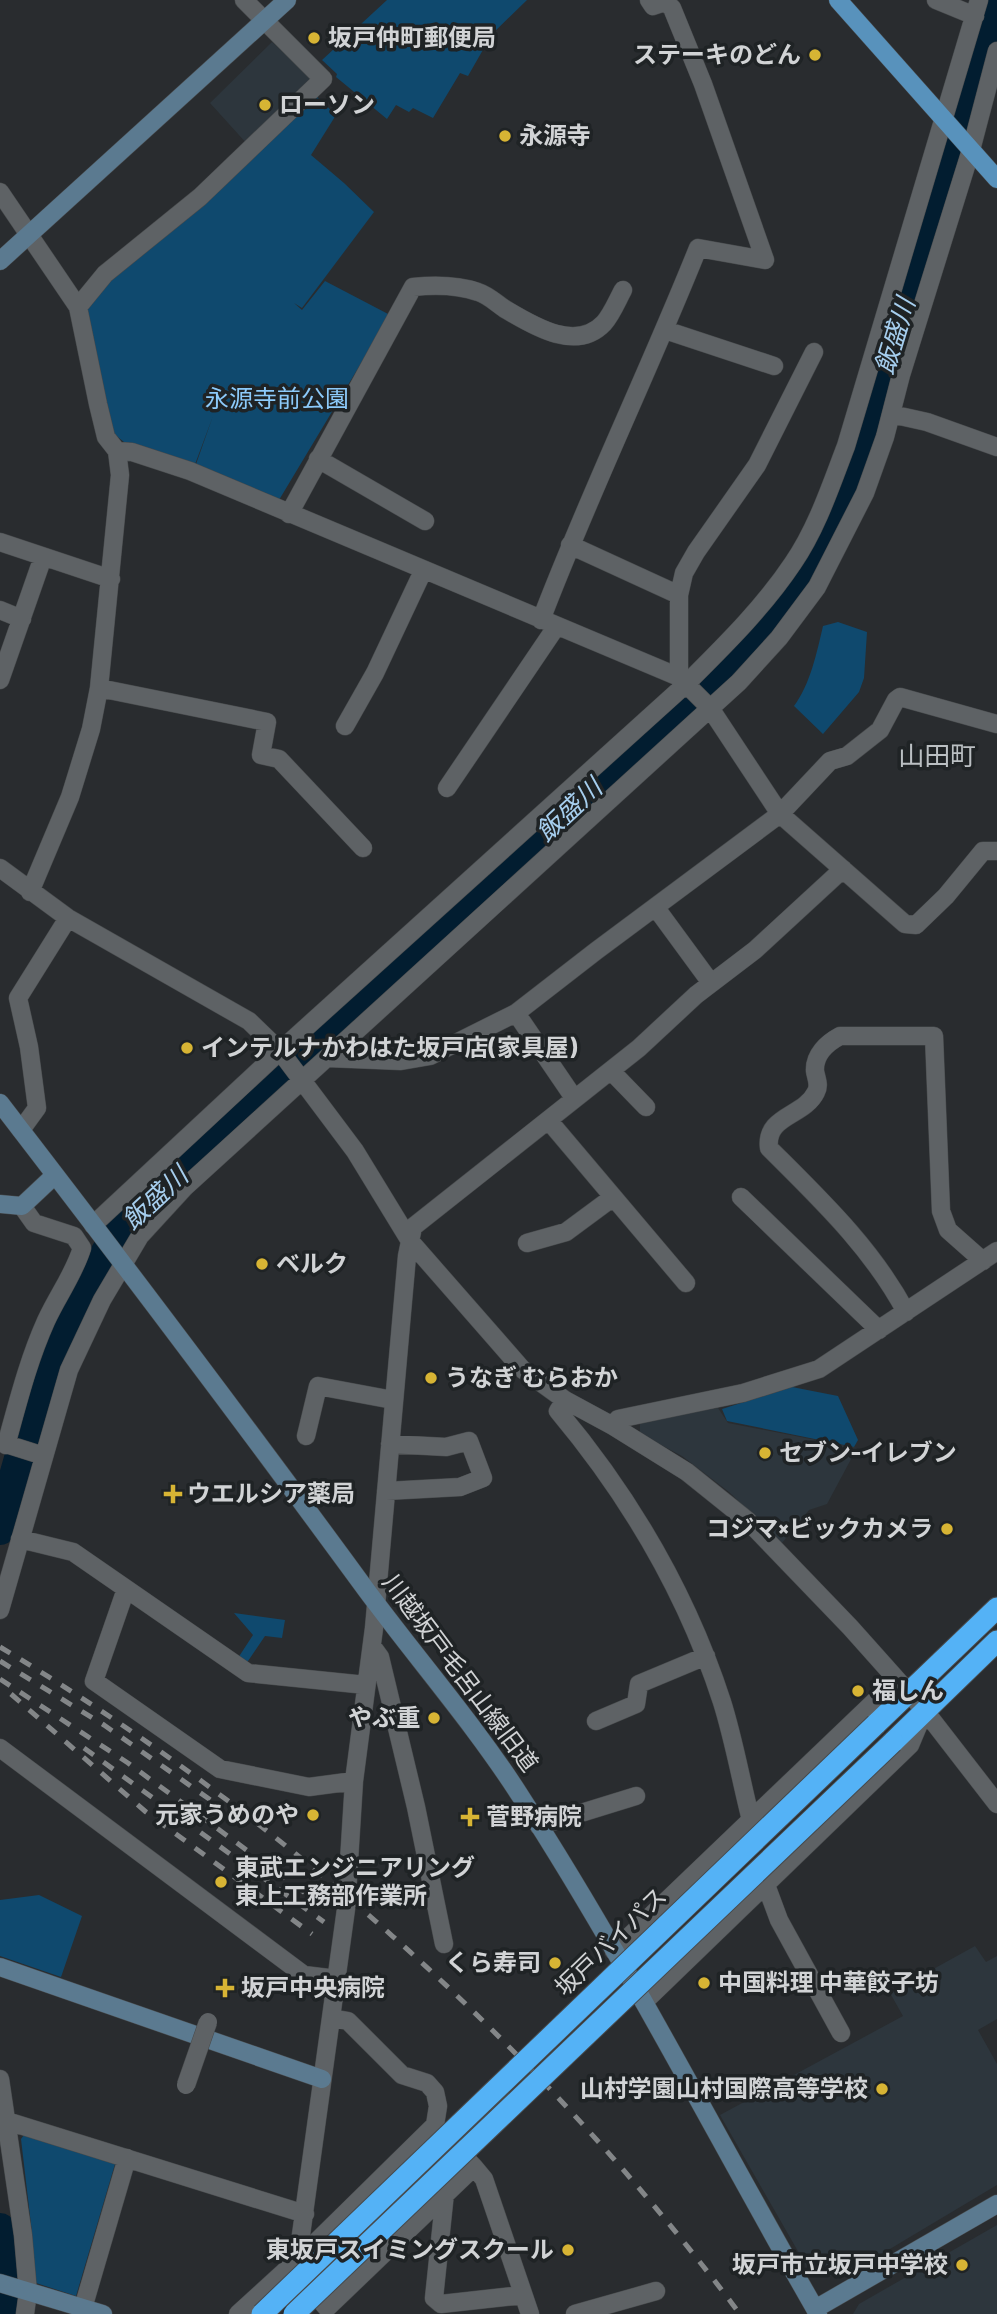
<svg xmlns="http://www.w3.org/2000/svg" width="997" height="2314" font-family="Barlow,'Noto Sans JP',sans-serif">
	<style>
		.built { fill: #2d363d }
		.green { fill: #0f496e }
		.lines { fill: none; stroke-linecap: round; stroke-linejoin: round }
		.river { stroke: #021d30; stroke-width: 32 }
		.street-casing { stroke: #474a4c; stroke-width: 19 }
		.secondary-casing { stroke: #474a4c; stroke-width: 19 }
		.primary-casing { stroke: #474a4c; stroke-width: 19 }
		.highway-casing { stroke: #474a4c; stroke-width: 23 }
		.street { stroke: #5e6265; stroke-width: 18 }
		.secondary { stroke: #5b7a90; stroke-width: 18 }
		.primary { stroke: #5892bc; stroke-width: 18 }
		.highway { stroke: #54b2f6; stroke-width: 21 }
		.rail { stroke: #838688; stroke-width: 5; stroke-dasharray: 12 12; stroke-linecap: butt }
		.street-bridge-casing { stroke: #474a4c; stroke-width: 19; stroke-linecap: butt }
		.highway-bridge-casing { stroke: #474a4c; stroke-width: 23; stroke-linecap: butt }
		.street-bridge { stroke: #5e6265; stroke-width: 18 }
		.highway-bridge { stroke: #54b2f6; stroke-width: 21 }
		.poi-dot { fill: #d7b434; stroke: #1f2325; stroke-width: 2.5 }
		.labels { text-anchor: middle; stroke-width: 7; stroke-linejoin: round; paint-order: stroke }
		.poi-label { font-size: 24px; font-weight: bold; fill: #d1d3d5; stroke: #1f2325; text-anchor: start }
		.park-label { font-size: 24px; fill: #8ccafa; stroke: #1f2325 }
		.street-label { font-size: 24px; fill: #d1d3d5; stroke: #1f2325 }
		.water-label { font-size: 26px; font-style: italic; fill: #a6ceee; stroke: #1f2325 }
		.neighbourhood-label { font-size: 26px; fill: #babfc2; stroke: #1f2325 }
	</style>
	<rect width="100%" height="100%" fill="#292c2f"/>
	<path class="built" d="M272 42 314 81 248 145 210 103Z
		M718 1408 728 1423 857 1448 827 1504 809 1510 782 1543 729 1492 682 1456 640 1434V1420Z
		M975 1946 986 1962 997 1956V2019L978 2030 997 2064V2185L843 2277 811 2274 720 2115 903 2016 890 1993Z
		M997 2225V2314H853L859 2304Z"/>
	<path class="green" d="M387 0H527L492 34 468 76 460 73 433 118 413 108 409 112 396 105 387 119 336 77 337 74 322 60Z
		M316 96 336 115 311 155 344 183 374 212 302 308 294 303 302 310 325 281 390 315 279 500 195 467 213 416 194 467 124 442 114 434 84 310 90 300Z
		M838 622 867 632 864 678 859 692 823 734 794 706C810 685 817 652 823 626Z
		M792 1387 838 1396 858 1440 854 1447 727 1421 722 1409Z
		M234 1613 285 1620 282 1638 265 1636 246 1664 238 1658 253 1635Z
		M39 1895 82 1916 61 1977 0 1956V1900Z
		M24 2135 115 2164 76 2296 33 2282 32 2233 21 2139Z"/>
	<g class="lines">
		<path class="river" d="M0 1529 44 1374 64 1325 119 1232 171 1178 707 681C772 614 820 552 856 466L995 0
			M0 2229 5 2266V2314"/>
		<defs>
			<path id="street" d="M936 0 975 16
				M0 192 78 307 98 404 106 437 117 451 120 475 99 688 91 729 70 797 30 892
				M78 307 105 274 200 197 323 79 244 0
				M665 330 774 366
				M891 414 927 422 997 447
				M117 451 132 452 190 471 679 677 710 708 780 814 905 924 916 925 946 896 983 851H997
				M318 459 425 521
				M289 514 413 287C433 285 458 285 478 292 488 295 496 303 505 309 532 325 576 353 604 323 612 314 617 301 623 290
				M0 542 111 579
				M570 545 679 595
				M0 610 22 619
				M541 620C589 494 648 373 698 248L765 260 703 84 672 8 665 2 653 6 649 0
				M679 677V595L684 573 696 552 757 465 814 352
				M0 680 43 557
				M99 688 267 722 261 755 279 759 363 848
				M345 726 375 673 423 571
				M447 788 556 627
				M0 868 68 918 249 1021 280 1051 355 1151 410 1241 522 1369 565 1400 613 1426 687 1472 748 1521 850 1627 925 1711 997 1804
				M656 908 711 983
				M327 1058 401 1061 430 1056 516 1013
				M611 1071 646 1107
				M574 1098 516 1013 596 951 780 814 830 761 847 756 880 730 896 700 900 697 997 724
				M549 1121 686 1283
				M21 1130 37 1108 29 1047 18 998 68 918
				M741 1197 879 1330
				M93 1225 280 1051 686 684C724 646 763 608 793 563 817 528 831 485 846 446L979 0
				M527 1243 566 1232 612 1198
				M906 1312C872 1248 820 1199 769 1148 765 1115 804 1117 816 1092 820 1085 816 1078 815 1071 814 1055 827 1043 840 1036H934L941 1211 948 1230 983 1261
				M565 1400 558 1411C630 1497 687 1594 722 1702 734 1740 741 1781 751 1820
				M613 1426 618 1419 743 1393 819 1369 997 1251
				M306 1436 318 1386 393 1400
				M0 1442 44 1456
				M6 1445C18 1402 28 1361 46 1321 58 1295 74 1274 82 1248L74 1236 34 1223 22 1206
				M386 1491 460 1487 483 1478 469 1441 446 1447 390 1444
				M20 1539 73 1552 248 1673 366 1685
				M126 1589 94 1681 220 1769 309 1787 354 1781
				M0 1610 69 1370 102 1300 140 1236 185 1187 739 682 779 638 817 587 865 493 885 437 901 375 971 150 997 51
				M372 1646 380 1657 416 1807 444 1944
				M596 1721 636 1704 639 1684 706 1656
				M0 1748 304 1975 337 1979
				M539 1826 636 1796
				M766 1885 779 1920 841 2033
				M614 1951 875 1701 908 1693
				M644 2002 910 1745 923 1714
				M0 2079 23 2235 28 2292 25 2314
				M7 2121 305 2214
				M474 2167 484 2179 530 2314
				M445 2193 434 2298 441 2304 523 2295
				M307 2251 300 2242 346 1909 354 1781 374 1628 407 1256 413 1227 639 1048 696 995 755 950 843 869
				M307 2285 327 2308 474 2167 452 2144
				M83 2308 127 2158
				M238 2314 307 2251 435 2125 438 2106 435 2092 427 2083 402 2075 348 2021 331 2018
				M575 2314 656 2291"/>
			<path id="secondary" d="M0 261 287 0
				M0 1103C124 1264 247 1427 367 1591 418 1660 475 1725 521 1797 629 1964 719 2142 818 2314
				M0 1204 22 1206 55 1175
				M0 1967 322 2079
				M0 2283 103 2314
				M815 2309 997 2204"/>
			<path id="primary" d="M838 0 997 179"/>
			<path id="highway" d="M876 1724 997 1608
				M893 1742 997 1641"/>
		</defs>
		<use href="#street" class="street-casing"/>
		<use href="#secondary" class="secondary-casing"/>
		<use href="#primary" class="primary-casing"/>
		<use href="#highway" class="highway-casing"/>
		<use href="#street" class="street"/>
		<use href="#secondary" class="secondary"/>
		<use href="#primary" class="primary"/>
		<use href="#highway" class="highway"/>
		<path class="rail" d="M0 1647C287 1819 539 2047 740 2314
			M0 1661 104 1725 219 1806
			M0 1679 128 1763 327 1909
			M11 1694 146 1812 312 1934
			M84 1748 324 1922"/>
		<defs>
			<path id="street-bridge" d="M186 2085 208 2022"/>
			<path id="highway-bridge" d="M262 2314 876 1724
				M294 2314 893 1742"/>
		</defs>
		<use href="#street-bridge" class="street-bridge-casing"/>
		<use href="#highway-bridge" class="highway-bridge-casing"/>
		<use href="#street-bridge" class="street-bridge"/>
		<use href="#highway-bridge" class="highway-bridge"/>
	</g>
	<g class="poi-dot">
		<circle cx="314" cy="38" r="7"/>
		<circle cx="815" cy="55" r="7"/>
		<circle cx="265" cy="105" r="7"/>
		<circle cx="505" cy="136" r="7"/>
		<circle cx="187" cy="1048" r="7"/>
		<circle cx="262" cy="1264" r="7"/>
		<circle cx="431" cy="1378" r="7"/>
		<circle cx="765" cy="1453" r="7"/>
		<path d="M169.5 1483.5h7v7h7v7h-7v7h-7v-7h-7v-7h7z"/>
		<circle cx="947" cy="1529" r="7"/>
		<circle cx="858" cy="1691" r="7"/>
		<circle cx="434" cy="1718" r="7"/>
		<circle cx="313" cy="1815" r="7"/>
		<path d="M466.5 1806.5h7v7h7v7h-7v7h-7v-7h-7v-7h7z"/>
		<circle cx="221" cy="1882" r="7"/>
		<circle cx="555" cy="1963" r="7"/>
		<circle cx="704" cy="1983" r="7"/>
		<path d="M221.5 1977.5h7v7h7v7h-7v7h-7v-7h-7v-7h7z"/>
		<circle cx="882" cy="2089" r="7"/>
		<circle cx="568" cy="2250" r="7"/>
		<circle cx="962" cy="2265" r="7"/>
	</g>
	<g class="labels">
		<g class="poi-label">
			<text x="328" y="46">坂戸仲町郵便局</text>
			<text x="801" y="63" text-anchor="end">ステーキのどん</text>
			<text x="279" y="113">ローソン</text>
			<text x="519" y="144">永源寺</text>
			<text x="201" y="1056">インテルナかわはた坂戸店(家具屋)</text>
			<text x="276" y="1272">ベルク</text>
			<text x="445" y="1386">うなぎ むらおか</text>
			<text x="779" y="1461">セブン-イレブン</text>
			<text x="187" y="1502">ウエルシア薬局</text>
			<text x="933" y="1537" text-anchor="end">コジマ×ビックカメラ</text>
			<text x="872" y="1699">福しん</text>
			<text x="420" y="1726" text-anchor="end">やぶ重</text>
			<text x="299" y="1823" text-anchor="end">元家うめのや</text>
			<text x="486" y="1825">菅野病院</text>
			<text x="235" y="1876">東武エンジニアリング<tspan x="235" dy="28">東上工務部作業所</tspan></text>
			<text x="541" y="1971" text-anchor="end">くら寿司</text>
			<text x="718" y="1991">中国料理 中華餃子坊</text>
			<text x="241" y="1996">坂戸中央病院</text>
			<text x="868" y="2097" text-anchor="end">山村学園山村国際高等学校</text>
			<text x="554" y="2258" text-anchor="end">東坂戸スイミングスクール</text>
			<text x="948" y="2273" text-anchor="end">坂戸市立坂戸中学校</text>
		</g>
		<g class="park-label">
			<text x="277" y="407">永源寺前公園</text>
		</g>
		<g class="street-label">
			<text transform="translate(460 1673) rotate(53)" y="8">川越坂戸毛呂山線旧道</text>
			<text transform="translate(611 1942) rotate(-44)" y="8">坂戸バイパス</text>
		</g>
		<g class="water-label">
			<text transform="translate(895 336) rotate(-73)" y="9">飯盛川</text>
			<text transform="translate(569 810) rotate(-43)" y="9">飯盛川</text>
			<text transform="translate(155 1198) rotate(-43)" y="9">飯盛川</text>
		</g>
		<g class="neighbourhood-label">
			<text x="937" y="765">山田町</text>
		</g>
	</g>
</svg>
